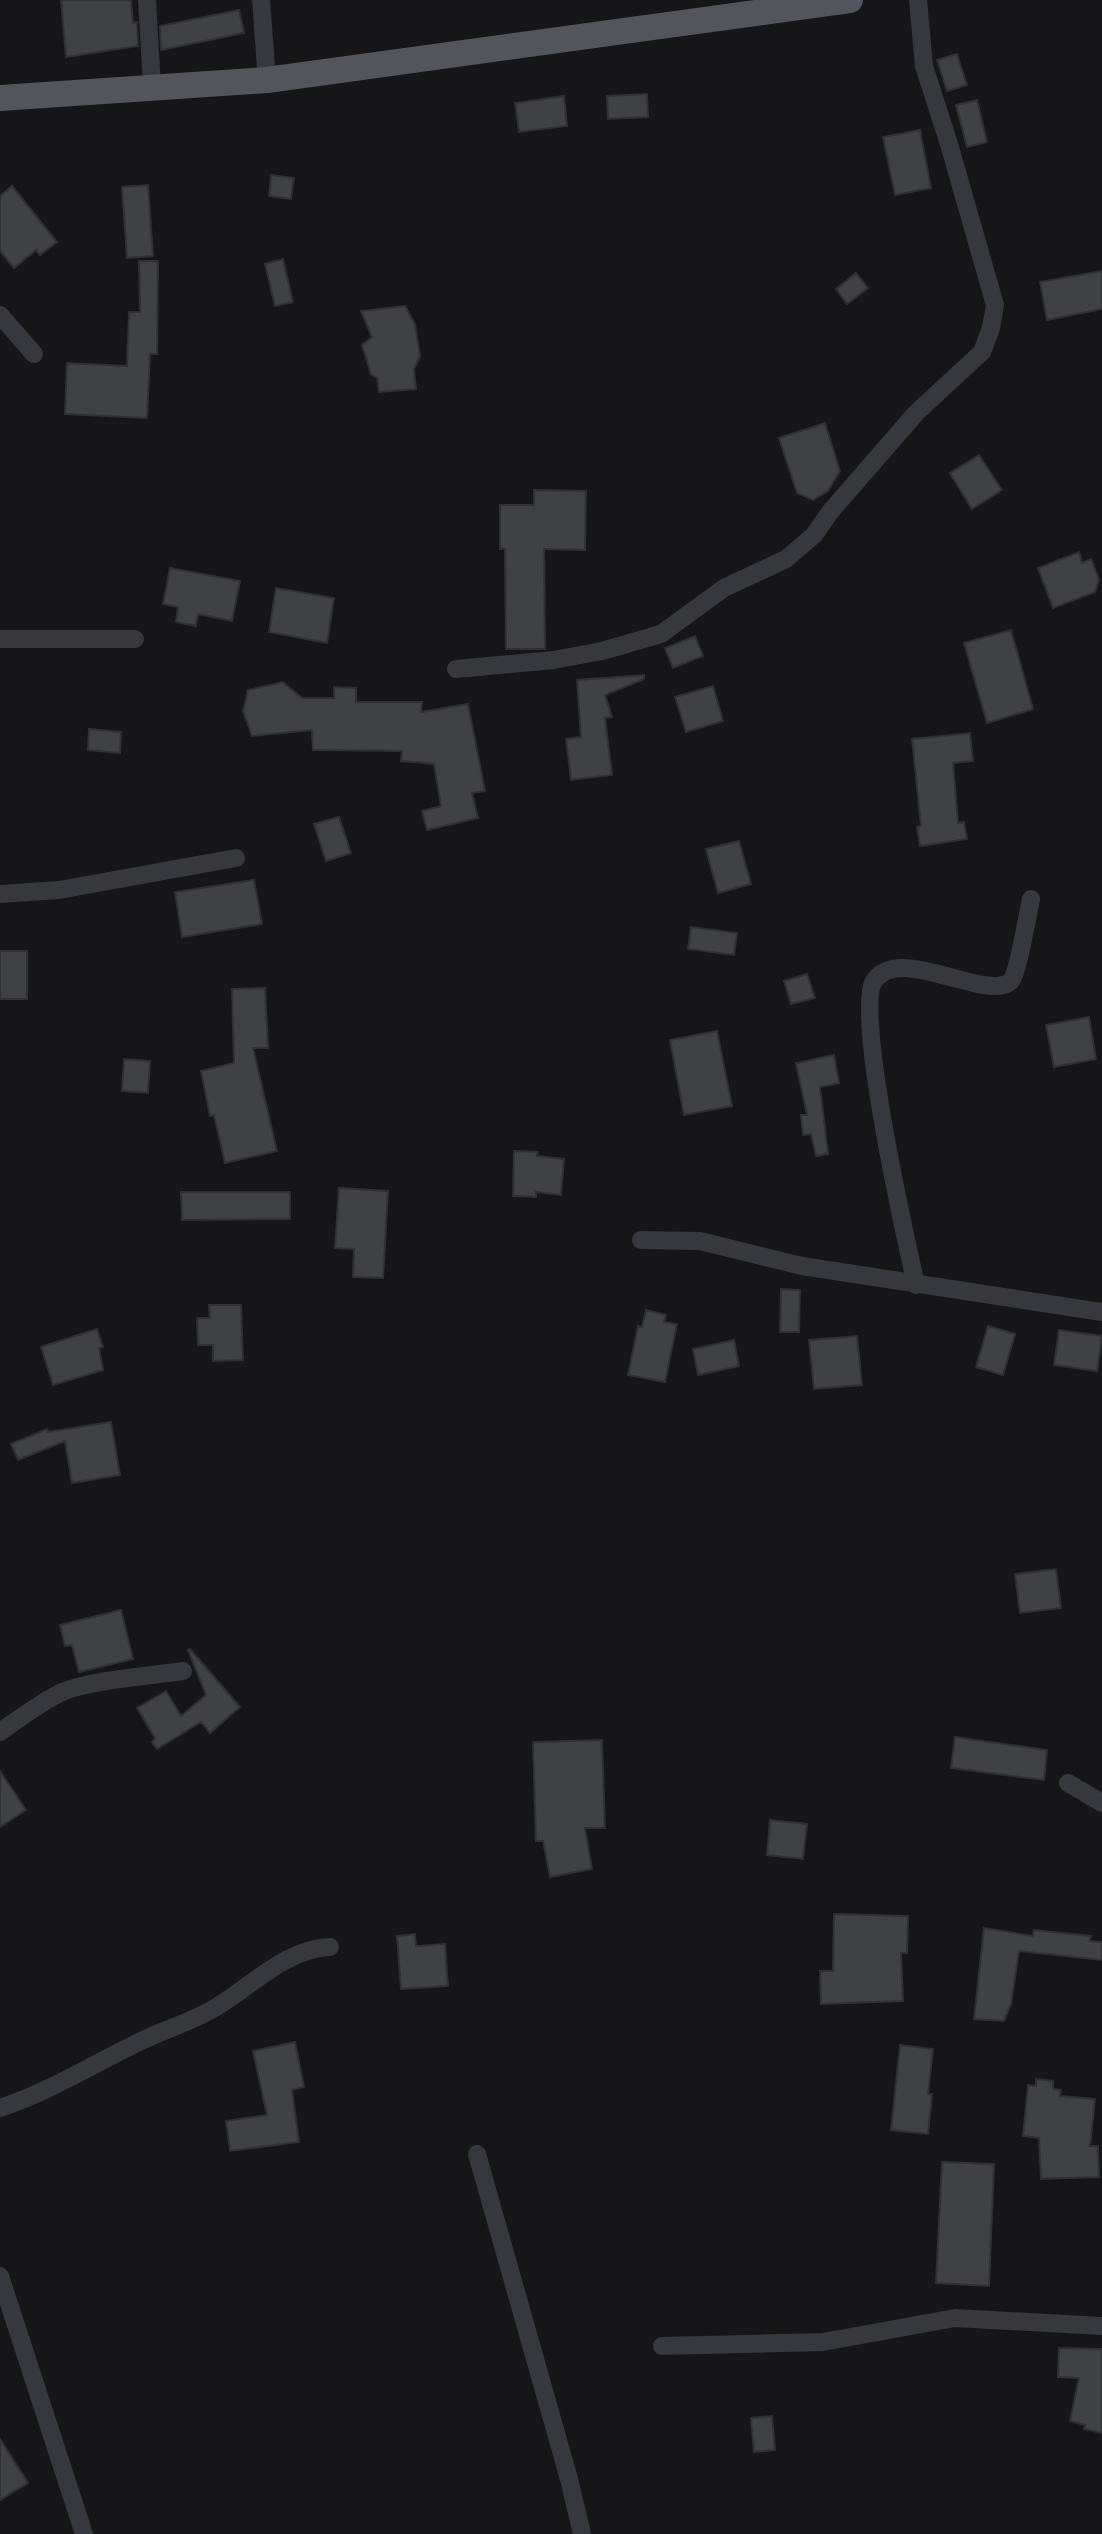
<svg xmlns="http://www.w3.org/2000/svg" width="1102" height="2534" font-family="Arial,sans-serif">
	<style>
		.building { fill: #404145; stroke: #303034; stroke-width: 2 }
		.lines { fill: none; stroke-linecap: round; stroke-linejoin: round }
		.minor { stroke: #37383d; stroke-width: 18 }
		.primary { stroke: #53555c; stroke-width: 26 }
	</style>
	<rect width="100%" height="100%" fill="#161618"/>
	<path class="building" d="M61 0H131L133 23 137 22 138 46 66 57Z
		M239 10 244 33 161 50 160 26Z
		M957 54 967 85 947 91 937 60Z
		M647 94 648 117 608 119 607 96Z
		M564 96 567 126 519 132 515 103Z
		M977 100 987 142 967 147 956 105Z
		M920 130 931 188 895 195 883 137Z
		M271 175 294 178 291 199 269 196Z
		M148 185 153 256 127 258 122 187Z
		M12 186 57 242 40 255 36 250 14 268 0 251V196Z
		M283 259 293 302 275 306 265 264Z
		M139 261H158L157 354H150L147 418 65 414 67 363 127 366 129 312H140Z
		M1102 271V309L1047 320 1040 282Z
		M856 273 868 288 847 304 836 289Z
		M405 306 415 324 420 356 414 369 416 389 379 392 377 378 371 374 362 345 372 337 361 311Z
		M825 423 840 471 828 491 813 500 797 493 779 438Z
		M979 455 1002 490 972 509 950 473Z
		M534 490 586 491 585 550 544 549 545 649H506L505 549H500V505H534Z
		M1079 552 1082 563 1091 559 1099 580 1095 592 1053 608 1038 568Z
		M170 568 240 581 232 621 198 614 196 626 176 622 178 607 163 604Z
		M276 588 334 598 327 643 269 632Z
		M1011 630 1033 709 987 723 964 643Z
		M695 636 703 656 673 668 665 648Z
		M644 675V679L605 695 612 717 605 718 612 775 571 780 566 739 581 737 577 680Z
		M283 682 302 698H334V687L356 688V702H422L421 712 468 704 485 791 472 793 478 818 427 830 422 811 441 806 434 764 401 761 402 751 313 750 312 730 252 736 243 711 248 690Z
		M713 686 723 721 686 732 675 697Z
		M89 729 121 732 120 753 88 750Z
		M970 733 973 761 953 763 958 823 964 822 967 839 920 846 917 827 921 826 912 739Z
		M339 817 351 853 326 861 314 824Z
		M739 841 751 884 718 893 706 849Z
		M254 880 262 924 182 937 175 892Z
		M691 927 737 933 734 955 688 949Z
		M0 951H27V999H0Z
		M807 974 815 998 791 1004 784 981Z
		M265 988 268 1048H253L277 1151 225 1163 214 1115 210 1116 201 1071 234 1063 232 989Z
		M1089 1017 1096 1059 1054 1067 1046 1025Z
		M717 1031 732 1106 684 1115 670 1040Z
		M834 1055 839 1083 820 1087 828 1154 816 1156 811 1134 803 1135 801 1115H807L796 1063Z
		M124 1059 150 1061 148 1093 122 1091Z
		M514 1151 538 1152 537 1156 564 1159 561 1195 536 1192V1197L513 1196Z
		M339 1188 388 1191 383 1278 353 1277 354 1249 335 1248Z
		M181 1192H290V1219L182 1220Z
		M781 1289 800 1290 799 1332H780Z
		M209 1305H241L243 1360 213 1361V1345H198L197 1318H210Z
		M646 1310 666 1315 664 1322 677 1324 665 1382 628 1375 638 1326 642 1327Z
		M988 1326 1015 1334 1003 1375 976 1367Z
		M97 1329 103 1347 99 1348 103 1370 53 1385 41 1347Z
		M1059 1330 1102 1336 1097 1371 1054 1365Z
		M857 1336 862 1385 814 1389 809 1340Z
		M734 1340 739 1366 698 1375 693 1349Z
		M111 1422 120 1475 72 1483 65 1441 18 1460 11 1444 47 1429 48 1432Z
		M1056 1569 1061 1608 1020 1613 1015 1574Z
		M121 1610 133 1659 79 1672 72 1645 65 1646 60 1625Z
		M190 1649 240 1707 210 1733 201 1722 157 1749 152 1742 155 1738 137 1708 166 1691 181 1716 206 1695 188 1650Z
		M955 1737 1047 1750 1044 1780 951 1768Z
		M602 1740 605 1828H585L592 1869 550 1877 543 1841H536L533 1742Z
		M0 1771 26 1810 0 1827Z
		M770 1820 807 1824 803 1859 767 1855Z
		M834 1914 908 1916 907 1953H901L903 2001 821 2004 820 1971H833Z
		M984 1928 1033 1936 1034 1930 1091 1936 1090 1941 1102 1942V1960L1019 1951 1011 2004 1004 2021 974 2019Z
		M415 1934 416 1946 445 1944 448 1986 401 1989 397 1936Z
		M295 2042 304 2087 292 2090 299 2142 230 2151 226 2121 267 2115 253 2051Z
		M900 2045 933 2049 928 2094H932L928 2134 891 2130Z
		M1036 2079 1053 2081V2089L1061 2090 1060 2096 1095 2099 1090 2146H1098L1099 2177 1041 2179 1039 2138 1023 2136 1028 2085 1036 2086Z
		M942 2162 994 2164 989 2286 936 2283Z
		M1059 2348 1102 2349V2433L1084 2429 1085 2425 1070 2421 1079 2378 1058 2377Z
		M772 2416 775 2450 754 2452 751 2418Z
		M0 2439 28 2483 0 2500Z"/>
	<g class="lines">
		<path class="minor" d="M147 0 152 87
			M261 0 267 80
			M0 315 34 354
			M0 639H135
			M456 669 554 660 602 651 661 634 724 588 786 559 814 535 830 512 917 412 982 352 991 328 995 305 949 144 924 66 918 0
			M0 894 59 890 236 858
			M641 1240 700 1241 802 1266 1102 1312
			M916 1285C906 1240 854 1010 874 981 900 943 987 1003 1011 981 1018 973 1028 913 1031 899
			M0 1732C19 1719 38 1704 60 1693 89 1680 150 1676 183 1671
			M1068 1783 1102 1803
			M0 2108C48 2092 90 2066 135 2044 162 2030 193 2022 218 2006 254 1984 286 1949 330 1947
			M477 2154 569 2479 582 2534
			M0 2276 84 2534
			M662 2346 823 2342 955 2318 1102 2326"/>
		<path class="primary" d="M0 98 267 80 850 0"/>
	</g>
</svg>
